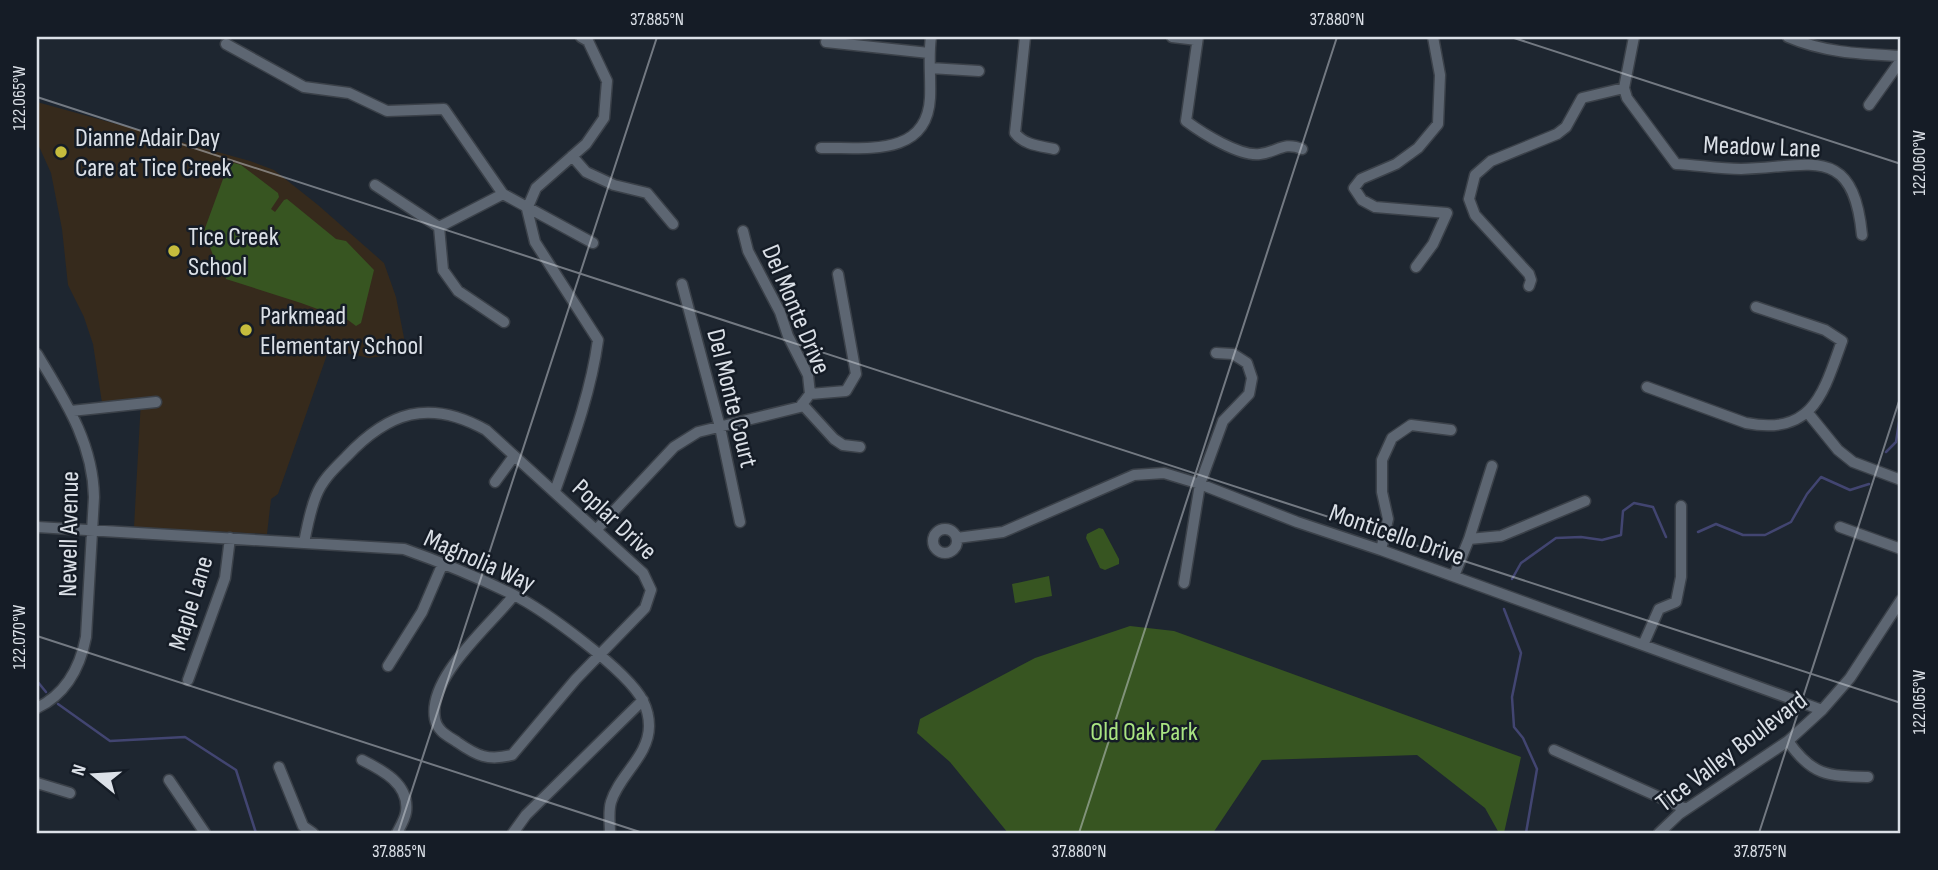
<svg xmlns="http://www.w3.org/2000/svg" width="1938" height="870" font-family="'Sofia Sans Condensed',sans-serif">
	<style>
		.education { fill: #362a1c }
		.green { fill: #375521 }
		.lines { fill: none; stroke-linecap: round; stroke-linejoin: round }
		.stream { stroke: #424571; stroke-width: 2.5 }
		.minor-casing { stroke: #3b4149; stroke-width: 13 }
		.minor { stroke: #5d6672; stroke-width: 10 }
		.ticks { fill: none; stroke: #dbe0e7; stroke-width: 2; stroke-opacity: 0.45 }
		.poi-dot { fill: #c5bc3d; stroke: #151c26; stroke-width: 2.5 }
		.labels { text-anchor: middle; stroke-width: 5; stroke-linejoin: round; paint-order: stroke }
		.poi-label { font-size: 26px; fill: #dbe0e7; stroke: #151c26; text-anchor: start }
		.street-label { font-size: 26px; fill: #dbe0e7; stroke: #151c26 }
		.park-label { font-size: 26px; fill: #a9e482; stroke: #151c26 }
		.neatline { fill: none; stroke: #dbe0e7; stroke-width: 2.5 }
		.ticks-label { font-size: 18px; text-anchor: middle; fill: #dbe0e7 }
	</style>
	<rect width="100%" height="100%" fill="#1e2630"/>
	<path class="education" d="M37 102 250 161 274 170 318 205 384 263 396 297 407 353 369 358 329 349 278 494 271 499 267 534 134 527 141 400 102 403 93 344 84 317 68 285 62 229 51 173 37 142Z"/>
	<path class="green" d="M234 163 241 165 278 193 279 197 271 209 275 212 284 200 287 199 336 239 346 241 374 270 361 323 356 326 348 320 301 303 226 279 225 275 220 274 204 231 227 168Z
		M1099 528 1103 529 1119 559V564L1105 570 1100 568 1086 538 1087 534Z
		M1049 576 1052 596 1015 603 1012 584Z
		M1130 626 1174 631 1521 757 1504 833H1499L1485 808 1417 755 1262 760 1213 833H1008L950 762 917 733 920 719 1035 658Z"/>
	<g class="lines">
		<path class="stream" d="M1886 452 1896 442 1899 422 1901 419
			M1698 532 1716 524 1743 535H1765L1791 522 1807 494 1821 477 1850 490 1869 484
			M1512 579 1521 563 1556 538 1581 537 1602 540 1621 535 1623 511 1634 503 1653 507 1666 537
			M1504 609 1521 653 1512 697 1514 727 1523 738 1537 769 1526 833
			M37 681 46 692
			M58 704 110 741 185 737 236 770 256 833"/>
		<defs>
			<path id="minor" d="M1025 37 1015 133C1024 145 1040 146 1054 149
				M1172 37 1197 40
				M1198 37 1186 121C1202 133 1240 157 1260 154 1278 152 1283 141 1302 149
				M1634 37 1624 88 1627 98 1676 164C1697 165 1719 169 1741 169 1811 167 1853 143 1862 235
				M1788 37C1825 53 1862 54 1901 56
				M826 42 929 53
				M226 44 304 87 349 93 387 111 444 109 503 194 593 243
				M930 68 979 71
				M1869 105 1901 60
				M821 148C864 147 927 158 930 98 931 77 928 57 931 37
				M572 156 586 172 614 185 647 193 673 224
				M375 185 439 227
				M439 227 443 270 458 291 504 322
				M439 227 503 194
				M1416 267 1433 244 1447 213 1375 207 1362 200 1354 188 1361 179 1396 164 1418 148 1438 124 1440 75 1433 37
				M682 284 720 427 740 522
				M1529 286 1531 280 1529 274 1475 215 1469 199 1475 175 1491 161 1557 134 1566 127 1582 98 1624 88
				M37 354C64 399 93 442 94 497L86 637C80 668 66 694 37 708
				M1647 387 1746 423C1813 436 1823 394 1842 341L1825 330 1756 307
				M810 394 846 391 856 374 838 274
				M802 404 834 439 843 445 860 447
				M71 411 156 402
				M1808 413 1838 450 1853 462 1901 480
				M495 482 514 456
				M555 491C572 443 591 392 598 340L535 242 527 209 536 188 586 144 604 118 607 81 588 41 581 37
				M37 527 404 549C441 562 477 577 512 594 544 610 627 670 643 701 647 709 649 717 649 726 649 756 619 775 611 802 608 812 610 823 610 833
				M1840 527 1901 549
				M597 529 674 447 698 432 800 407 810 394 808 375 788 336 780 312 748 251 743 231
				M933 541a12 12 0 1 1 24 0a12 12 0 1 1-24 0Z
				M957 538 1003 532 1134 475 1164 473 1200 484 1297 522 1381 550 1822 710
				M1469 539 1492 466
				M304 543C307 527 310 511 316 496 322 480 334 469 346 457 388 412 429 398 486 430L643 573 651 590 645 608 576 679 512 755C488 761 477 756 457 742 448 736 437 731 435 719 427 677 491 625 514 595
				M1381 550 1388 519 1382 492V460L1392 438 1411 425 1451 430
				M1454 576 1469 539 1501 536 1585 501
				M1184 583 1200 484 1223 421 1249 394 1252 378 1247 363 1233 354 1216 353
				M1643 645 1659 609 1676 602 1681 577V506
				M388 666 422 612 443 563
				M188 680 225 578 230 538
				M1788 741C1812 776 1828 776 1868 777
				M1554 750 1686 809
				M362 760C382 770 410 784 406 812 405 819 400 827 397 833
				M279 767 303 826 313 833
				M169 780 205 833
				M37 783 70 793
				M513 833 526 815 643 700
				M1659 833 1679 814 1788 741 1822 710 1850 678 1901 600"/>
		</defs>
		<use href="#minor" class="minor-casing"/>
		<use href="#minor" class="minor"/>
	</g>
	<path class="ticks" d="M1511 37 1901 164M37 97 1901 703M37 636 643 833M398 833 657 37M1079 833 1337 37M1759 833 1901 395"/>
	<g class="poi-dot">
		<circle cx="61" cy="152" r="7"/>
		<circle cx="174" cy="251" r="7"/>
		<circle cx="246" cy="330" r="7"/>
	</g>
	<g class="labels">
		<g class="poi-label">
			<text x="75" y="146">Dianne Adair Day<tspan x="75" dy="30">Care at Tice Creek</tspan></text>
			<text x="188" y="245">Tice Creek<tspan x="188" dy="30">School</tspan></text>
			<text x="260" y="324">Parkmead<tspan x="260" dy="30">Elementary School</tspan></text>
		</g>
		<g class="street-label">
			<text transform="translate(1762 146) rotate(2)" y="9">Meadow Lane</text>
			<text transform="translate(797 309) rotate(67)" y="9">Del Monte Drive</text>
			<text transform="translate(733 398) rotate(76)" y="9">Del Monte Court</text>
			<text transform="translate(615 519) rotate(43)" y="9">Poplar Drive</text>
			<text transform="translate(68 534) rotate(-89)" y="9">Newell Avenue</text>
			<text transform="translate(1397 534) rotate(19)" y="9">Monticello Drive</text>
			<text transform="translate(480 560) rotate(24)" y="9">Magnolia Way</text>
			<text transform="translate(190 603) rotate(-73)" y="9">Maple Lane</text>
			<text transform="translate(1731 751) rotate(-37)" y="9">Tice Valley Boulevard</text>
		</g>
		<g class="park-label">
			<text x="1144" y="740">Old Oak Park</text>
		</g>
	</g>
	<rect width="1938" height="870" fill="none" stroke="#151c26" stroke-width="77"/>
	<g transform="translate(94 775) rotate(288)" stroke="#151c26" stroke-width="5" paint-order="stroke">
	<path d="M0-5L12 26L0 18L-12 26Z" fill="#dbe0e7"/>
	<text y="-10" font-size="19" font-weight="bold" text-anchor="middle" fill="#dbe0e7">N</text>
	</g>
	<rect x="38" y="38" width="1861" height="794" class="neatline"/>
	<g class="ticks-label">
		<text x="657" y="25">37.885°N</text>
		<text x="1337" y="25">37.880°N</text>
		<text transform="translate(19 98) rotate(-90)" y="6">122.065°W</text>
		<text transform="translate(1919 163) rotate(-90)" y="6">122.060°W</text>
		<text transform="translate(19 637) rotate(-90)" y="6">122.070°W</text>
		<text transform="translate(1919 702) rotate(-90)" y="6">122.065°W</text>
		<text x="399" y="857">37.885°N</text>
		<text x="1079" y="857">37.880°N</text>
		<text x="1760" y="857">37.875°N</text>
	</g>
</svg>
